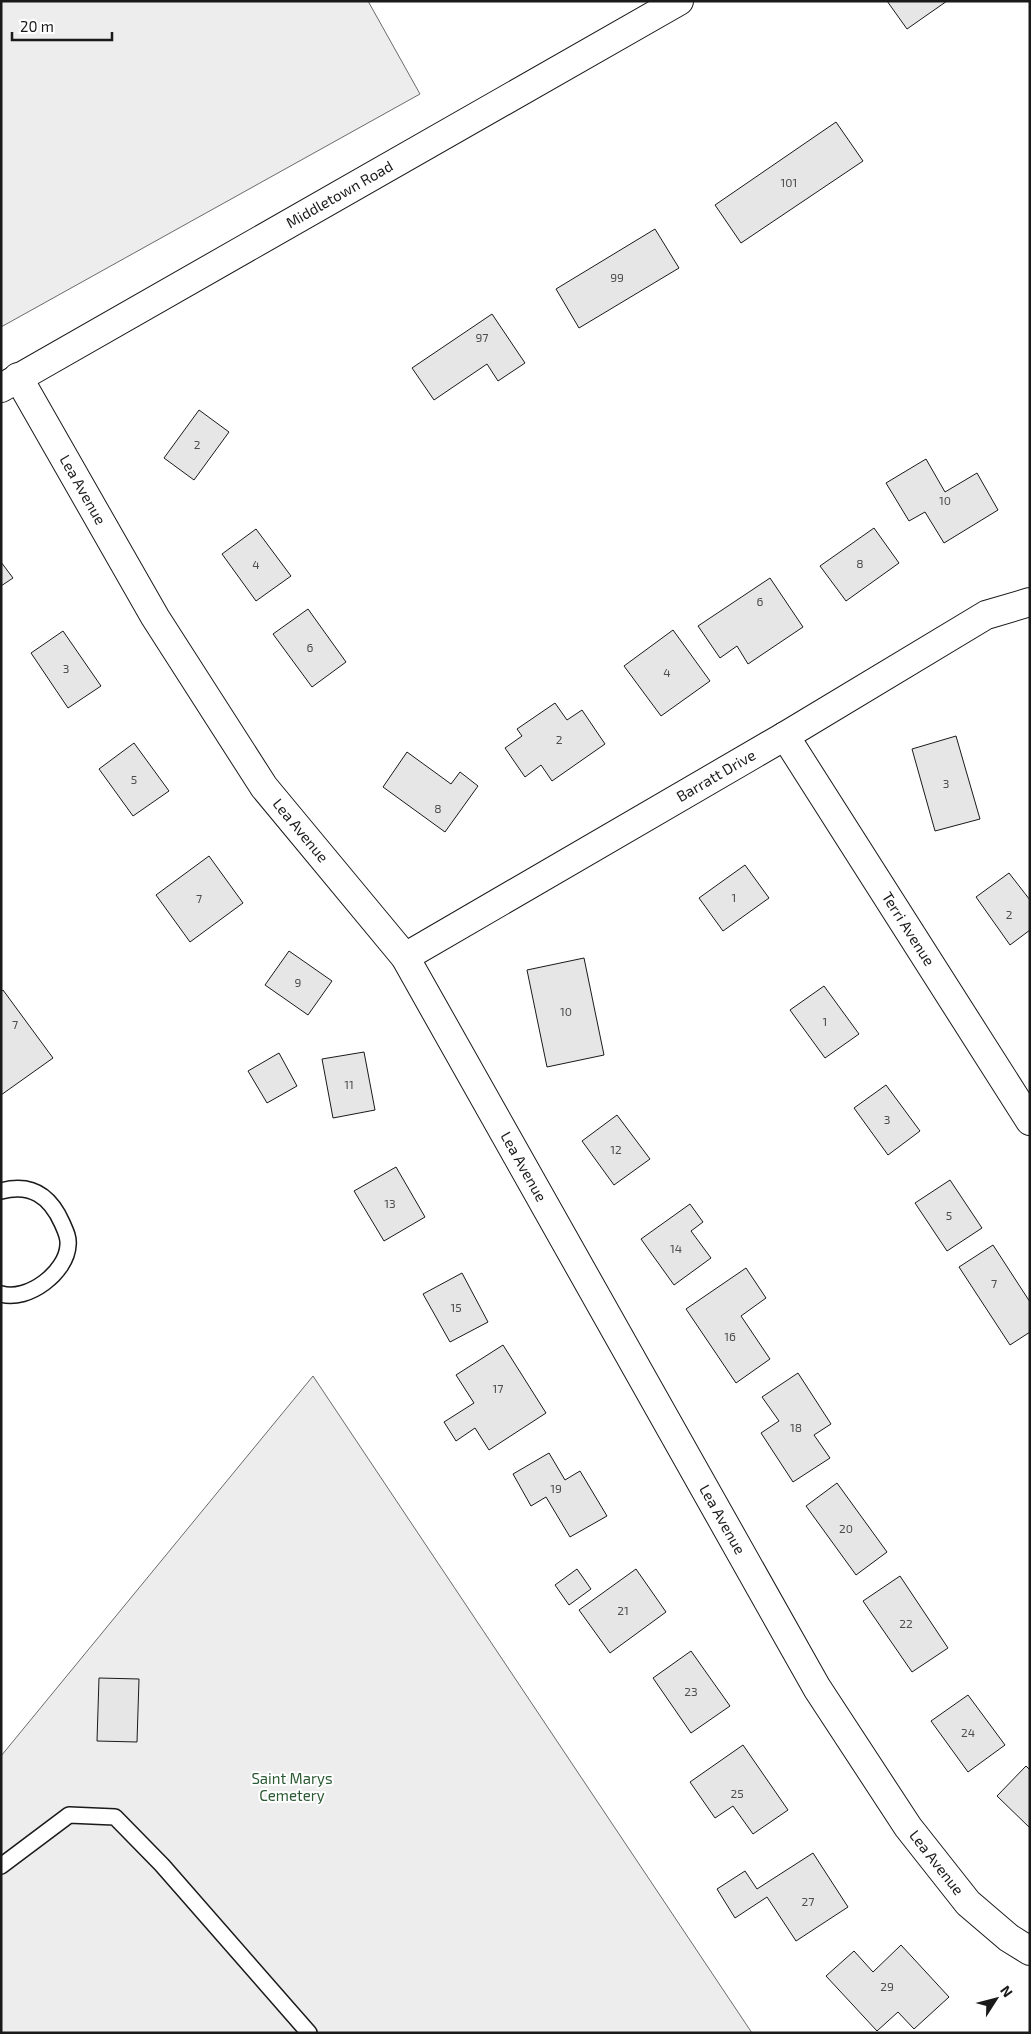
<svg xmlns="http://www.w3.org/2000/svg" width="1031" height="2034" font-family="'Exo 2',sans-serif">
	<style>
		.built { fill: #ededed; stroke: #6a6a6a }
		.building { fill: #e6e6e6; stroke: #1a1a1a }
		.lines { fill: none; stroke-linecap: round; stroke-linejoin: round }
		.lane-casing { stroke: #1a1a1a; stroke-width: 18 }
		.street-casing { stroke: #1a1a1a; stroke-width: 30 }
		.secondary-casing { stroke: #1a1a1a; stroke-width: 30 }
		.lane { stroke: #fff; stroke-width: 15 }
		.street { stroke: #fff; stroke-width: 28 }
		.secondary { stroke: #fff; stroke-width: 28 }
		.labels { text-anchor: middle; stroke-width: 4; stroke-linejoin: round; paint-order: stroke }
		.number-label { font-size: 12px; fill: #4d4d4d }
		.street-label { font-size: 15px; fill: #1a1a1a; stroke: #fff }
		.park-label { font-size: 15px; fill: #2b5a34; stroke: #fff }
	</style>
	<rect width="100%" height="100%" fill="#fff"/>
	<path class="built" d="M1 1H368L420 94 1 327Z
		M313 1376 752 2033H1V1756Z"/>
	<path class="building" d="M887 1H947L907 29Z
		M836 122 863 161 741 243 715 205Z
		M655 229 679 268 579 328 556 289Z
		M492 314 525 363 498 381 487 364 434 400 412 368Z
		M199 410 229 432 194 480 164 458Z
		M926 459 945 492 977 473 998 510 944 543 925 512 909 521 886 483Z
		M874 528 899 563 846 601 820 566Z
		M256 529 291 576 256 601 222 554Z
		M1 562 13 578 1 586Z
		M770 578 803 627 748 664 737 646 720 658 698 626Z
		M308 609 346 662 312 687 273 634Z
		M673 630 710 681 661 716 624 666Z
		M63 631 101 686 68 708 31 653Z
		M555 703 567 720 582 710 605 744 552 781 541 765 525 777 505 748 522 736 517 729Z
		M956 736 980 819 935 831 912 749Z
		M134 743 169 791 133 816 99 769Z
		M407 752 451 784 460 772 478 786 445 832 383 787Z
		M209 856 243 903 190 942 156 895Z
		M745 865 769 898 723 931 699 898Z
		M1009 873 1030 900V930L1010 945 976 897Z
		M289 951 332 981 308 1015 265 985Z
		M584 958 604 1055 547 1067 527 970Z
		M824 986 859 1034 825 1058 790 1010Z
		M3 990 53 1058 1 1095V992Z
		M364 1052 375 1110 333 1118 322 1059Z
		M279 1053 297 1086 267 1103 248 1071Z
		M886 1085 920 1131 888 1155 854 1108Z
		M617 1115 650 1159 614 1185 582 1141Z
		M396 1167 425 1217 384 1241 354 1191Z
		M950 1180 982 1228 947 1251 915 1203Z
		M690 1204 703 1222 691 1231 711 1258 674 1285 641 1239Z
		M993 1245 1030 1302V1332L1010 1345 959 1267Z
		M746 1268 766 1298 741 1316 770 1359 736 1383 686 1309Z
		M462 1273 488 1322 450 1342 423 1294Z
		M503 1345 546 1413 489 1450 475 1428 456 1441 444 1422 474 1403 456 1375Z
		M798 1373 831 1424 814 1435 830 1458 793 1482 761 1433 779 1421 762 1397Z
		M549 1453 565 1480 580 1471 607 1516 570 1537 546 1497 531 1506 513 1474Z
		M837 1483 887 1552 856 1575 806 1506Z
		M577 1569 591 1589 569 1605 555 1585Z
		M636 1569 666 1612 610 1653 579 1610Z
		M900 1576 948 1648 912 1672 863 1601Z
		M691 1651 730 1706 691 1733 653 1678Z
		M99 1678 139 1679 137 1742 97 1741Z
		M968 1695 1005 1745 968 1772 931 1721Z
		M743 1745 788 1810 753 1834 733 1806 715 1818 690 1782Z
		M1026 1766 1030 1770V1828L997 1796Z
		M813 1853 848 1907 796 1941 767 1897 735 1918 717 1889 745 1871 757 1889Z
		M901 1945 949 1997 914 2029 898 2012 877 2031 826 1976 854 1951 873 1972Z"/>
	<g class="lines">
		<defs>
			<path id="lane" d="M1 1191C31 1183 50 1196 62 1223 65 1230 69 1237 68 1245 67 1272 28 1302 1 1294
				M1 1866 69 1815 115 1817 162 1865 309 2033"/>
			<g id="street">
				<path id="s1" d="M18 377 155 617 264 787 405 957 817 1688 908 1827 968 1903 1009 1938 1030 1951"/>
				<path id="s2" d="M785 736 1030 1121"/>
				<path id="s3" d="M405 957 785 736 986 615 1030 602"/>
			</g>
			<g id="secondary">
				<path id="s4" d="M1 388 679 1"/>
			</g>
		</defs>
		<use href="#lane" class="lane-casing"/>
		<use href="#street" class="street-casing"/>
		<use href="#secondary" class="secondary-casing"/>
		<use href="#lane" class="lane"/>
		<use href="#street" class="street"/>
		<use href="#secondary" class="secondary"/>
	</g>
	<g class="labels">
		<g class="number-label">
			<text x="789" y="187">101</text>
			<text x="617" y="282">99</text>
			<text x="482" y="342">97</text>
			<text x="197" y="449">2</text>
			<text x="945" y="505">10</text>
			<text x="860" y="568">8</text>
			<text x="256" y="569">4</text>
			<text x="760" y="606">6</text>
			<text x="310" y="652">6</text>
			<text x="66" y="673">3</text>
			<text x="667" y="677">4</text>
			<text x="559" y="744">2</text>
			<text x="134" y="784">5</text>
			<text x="946" y="788">3</text>
			<text x="438" y="813">8</text>
			<text x="734" y="902">1</text>
			<text x="199" y="903">7</text>
			<text x="1009" y="919">2</text>
			<text x="298" y="987">9</text>
			<text x="566" y="1016">10</text>
			<text x="825" y="1026">1</text>
			<text x="15" y="1029">7</text>
			<text x="349" y="1089">11</text>
			<text x="887" y="1124">3</text>
			<text x="616" y="1154">12</text>
			<text x="390" y="1208">13</text>
			<text x="949" y="1220">5</text>
			<text x="676" y="1253">14</text>
			<text x="994" y="1288">7</text>
			<text x="456" y="1312">15</text>
			<text x="730" y="1341">16</text>
			<text x="498" y="1393">17</text>
			<text x="796" y="1432">18</text>
			<text x="556" y="1493">19</text>
			<text x="846" y="1533">20</text>
			<text x="623" y="1615">21</text>
			<text x="906" y="1628">22</text>
			<text x="691" y="1696">23</text>
			<text x="968" y="1737">24</text>
			<text x="737" y="1798">25</text>
			<text x="808" y="1906">27</text>
			<text x="887" y="1991">29</text>
		</g>
		<g class="street-label">
			<text dy="5" stroke="none"><textPath href="#s4" startOffset="390">Middletown Road</textPath></text>
			<text dy="5" stroke="none"><textPath href="#s1" startOffset="130">Lea Avenue</textPath></text>
			<text dy="5" stroke="none"><textPath href="#s3" startOffset="360">Barratt Drive</textPath></text>
			<text dy="5" stroke="none"><textPath href="#s1" startOffset="535">Lea Avenue</textPath></text>
			<text dy="5" stroke="none"><textPath href="#s2" startOffset="229">Terri Avenue</textPath></text>
			<text dy="5" stroke="none"><textPath href="#s1" startOffset="940">Lea Avenue</textPath></text>
			<text dy="5" stroke="none"><textPath href="#s1" startOffset="1345">Lea Avenue</textPath></text>
			<text dy="5" stroke="none"><textPath href="#s1" startOffset="1750">Lea Avenue</textPath></text>
		</g>
		<g class="park-label">
			<text x="292" y="1784">Saint Marys<tspan x="292" dy="17">Cemetery</tspan></text>
		</g>
	</g>
	<rect width="1031" height="2034" fill="none" stroke="#1a1a1a" stroke-width="5"/>
	<g transform="translate(996 1999) rotate(54)" stroke="#ffffff" stroke-width="4" paint-order="stroke">
	<path d="M0-4L9 19L0 12L-9 19Z" fill="#1a1a1a"/>
	<text y="-8" font-size="14" font-weight="bold" text-anchor="middle" fill="#1a1a1a">N</text>
	</g>
	<path d="M12 32v8h100v-8" fill="none" stroke="#1a1a1a" stroke-width="2.5"/>
	<text x="20" y="32" font-size="15" fill="#1a1a1a" stroke="#ffffff" stroke-width="4" paint-order="stroke">20 m</text>
</svg>
